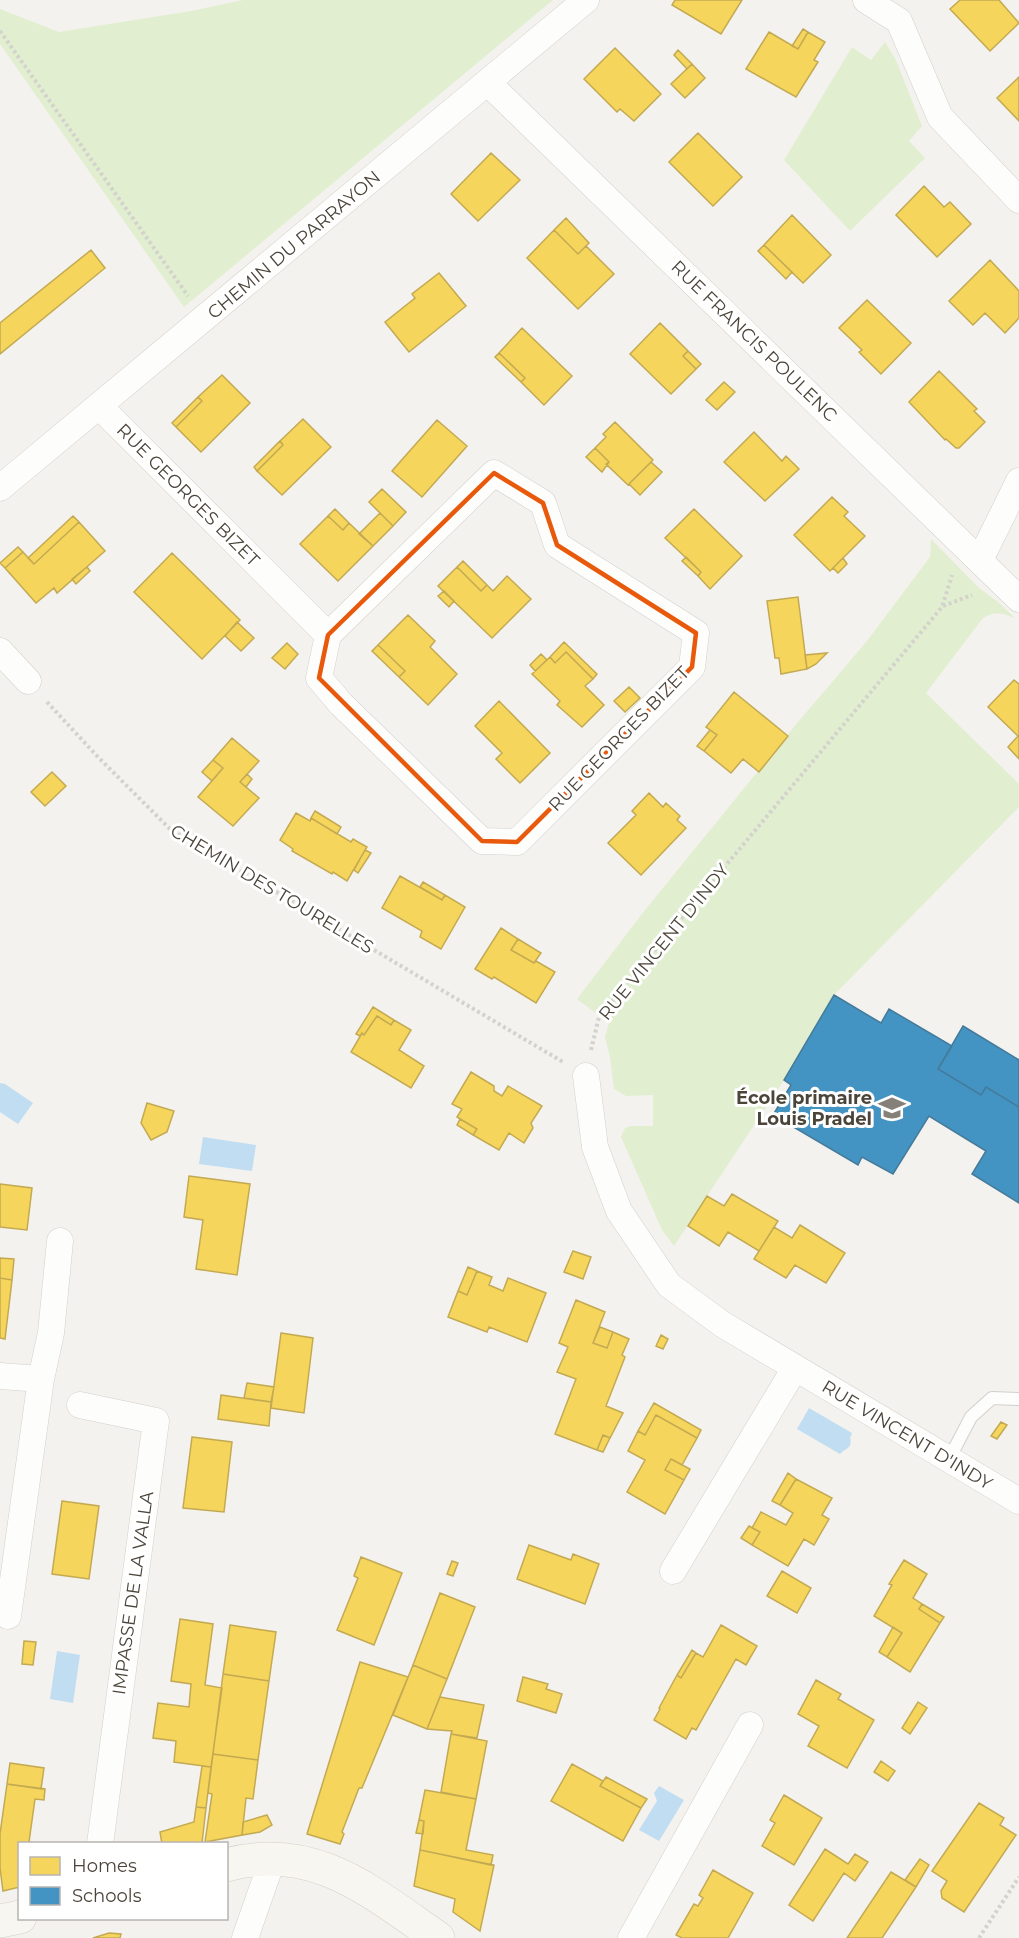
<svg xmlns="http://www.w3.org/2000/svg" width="1019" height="1938" font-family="Montserrat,sans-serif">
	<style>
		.green { fill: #e1eecf }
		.water { fill: #c0ddf1 }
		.homes { fill: #f6d55c; stroke: #c3aa52; stroke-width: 1.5 }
		.schools { fill: #4393c3; stroke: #457b9a; stroke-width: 1.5 }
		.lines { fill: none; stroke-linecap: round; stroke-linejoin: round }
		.lane-casing { stroke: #d2d0cb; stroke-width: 14 }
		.street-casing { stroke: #d2d0cb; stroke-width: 27 }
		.secondary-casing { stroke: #d3cfc5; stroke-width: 34 }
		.path { stroke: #d3d2cc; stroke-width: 4; stroke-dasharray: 3 3; stroke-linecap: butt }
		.lane { stroke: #fdfdfc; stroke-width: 12 }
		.street { stroke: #fdfdfc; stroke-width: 26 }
		.secondary { stroke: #f7f6f1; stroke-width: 33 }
		.marked { fill: none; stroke: #e8590c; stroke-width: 4.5; stroke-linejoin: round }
		.labels { text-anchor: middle; stroke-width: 6; stroke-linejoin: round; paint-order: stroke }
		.street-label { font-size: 18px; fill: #4b4439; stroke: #fff }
		.poi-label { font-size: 18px; font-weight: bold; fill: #4b4439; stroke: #fff; text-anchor: end }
	</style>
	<rect width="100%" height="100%" fill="#f4f2ee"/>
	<path class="green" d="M243 0H553L184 307 0 44V9L59 32 191 11Z
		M885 42 896 60 922 126 909 141 925 158 850 231 784 160 852 47 871 60Z
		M931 539 979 588 998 602 1015 618C1002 613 995 611 983 618L926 693 1019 784V807L834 995 784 1080 674 1246 662 1230 621 1137 625 1128 631 1126H653V1095L626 1096 614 1089 610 1057 605 1037 609 1023 577 999 645 910 798 722 867 641 930 557Z"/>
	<path class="water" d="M0 1083 5 1084 33 1103 18 1124 0 1112Z
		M203 1137 256 1145 252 1171 199 1164Z
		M809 1408 852 1433 850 1438C853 1449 845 1448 840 1454L797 1429Z
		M57 1651 80 1655 73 1703 50 1699Z
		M659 1786 684 1800 659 1841 639 1830 657 1801 654 1793Z"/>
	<path class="homes" d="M675 0H742L721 34 672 5Z
		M960 0H999L1019 23 990 51 950 9Z
		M803 29 808 32 798 49 792 46Z
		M769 32 798 49 808 32 825 42 814 60 818 62 796 97 746 69Z
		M615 48 661 94 634 121 620 109 617 112 584 79Z
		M678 50 692 64 687 69 674 55Z
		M692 64 705 78 685 98 671 84Z
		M1019 77V121L997 98Z
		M698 133 742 177 713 206 669 162Z
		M491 153 520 180 478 221 451 194Z
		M924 186 944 207 950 202 971 224 937 257 896 215Z
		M792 215 831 255 803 283 764 245Z
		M566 218 589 243 578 254 554 230Z
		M554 230 578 254 586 246 614 274 578 309 527 258Z
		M764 245 792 272 786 279 758 251Z
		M91 250 105 268 0 354V323Z
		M990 260 1019 291V318L1005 333 985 313 973 325 949 301Z
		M439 273 466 306 409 352 385 322 415 298 412 294Z
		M867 300 911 343 881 374 859 352 862 350 839 328Z
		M660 323 688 351 683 356 696 369 671 394 630 354Z
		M522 328 572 376 544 405 521 382 525 378 499 353Z
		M688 351 701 364 696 369 683 356Z
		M499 353 525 378 521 382 495 357Z
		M939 371 977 409 974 411 985 422 959 448H956L946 439 945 440 909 402Z
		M222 375 250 403 201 452 176 427 202 401 198 397Z
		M724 382 735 392 717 410 706 400Z
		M198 397 202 401 176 427 172 423Z
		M303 419 331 447 282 495 257 471 283 445 280 441Z
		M437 420 467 446 422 497 392 471Z
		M615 422 653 460 628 485 606 464 609 462 595 448 606 437 603 434Z
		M754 432 782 461 786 456 799 469 765 501 724 462Z
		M280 441 283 445 257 471 254 467Z
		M595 448 609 462 602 472 586 457Z
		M651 462 662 472 640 495 629 484Z
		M382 489 406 512 393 526 369 502Z
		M832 497 848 512 844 516 865 536 830 571 794 535Z
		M335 509 349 523 343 530 328 516Z
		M694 509 742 556 710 589 698 576 701 572 665 538Z
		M380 513 393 526 373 546 359 534Z
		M73 516 79 522 34 564 28 558Z
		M328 516 343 530 349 523 373 546 338 581 300 544Z
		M79 522 105 551 57 593 54 588 36 603 5 568 23 552 34 564Z
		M18 547 23 552 5 568 0 563Z
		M172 553 240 620 202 659 134 592Z
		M686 557 701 572 698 576 682 561Z
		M843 558 847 564 838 573 833 568Z
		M463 561 487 585 481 591 457 567Z
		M87 567 90 571 76 584 72 579Z
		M457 567 481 591 487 585 493 591 507 576 531 599 492 638 438 586Z
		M444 591 454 601 449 607 438 596Z
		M798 597 807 669 781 674 779 658H775L767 601Z
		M408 615 435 641 430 647 457 674 428 705 399 677 405 671 378 645Z
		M237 622 254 638 241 651 225 636Z
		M564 642 597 674 593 679 566 652 555 663 550 657Z
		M287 643 298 654 285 669 272 658Z
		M378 645 405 671 399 677 372 651Z
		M566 652 593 679 585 686 604 705 582 727 557 705 560 701 532 674 550 657 555 663Z
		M827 653 816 664 807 669 805 655Z
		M541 654 547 660 535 671 530 665Z
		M1014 680 1019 684V737L988 707Z
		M629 687 640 698 625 712 614 701Z
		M734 692 788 736 759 772 743 759 731 773 704 751 717 735 706 727Z
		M499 701 550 753 520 783 496 759 502 753 475 726Z
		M710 730 717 735 704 751 697 746Z
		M1018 736 1019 737V759L1008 747Z
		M232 738 259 761 240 782 259 798 233 826 198 797 223 768 213 760Z
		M213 760 223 768 212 781 202 772Z
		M52 772 66 786 45 806 31 792Z
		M247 774 252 779 246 787 240 782Z
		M649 793 663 807 666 803 680 816 677 820 686 828 641 875 608 843 636 815 632 811Z
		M315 811 341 827 337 834 311 818Z
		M296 813 310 821 311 818 351 842 353 839 367 847 347 881 333 872 332 874 292 851 293 849 280 840Z
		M365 850 371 853 358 873 354 870Z
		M400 876 442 900 445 895 465 907 441 949 420 937 422 931 382 908Z
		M423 882 445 895 442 900 420 887Z
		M501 928 518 939 511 950 534 963 536 961 555 972 536 1003 494 977 492 979 475 969Z
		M518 939 541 953 534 963 511 950Z
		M373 1007 394 1020 391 1025 377 1016 364 1035 362 1033 360 1036 356 1034Z
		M377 1016 391 1025 394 1020 411 1030 399 1050 424 1066 411 1088 351 1052 362 1033 364 1035Z
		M471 1072 494 1086V1091L502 1096 508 1086 542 1106 531 1123 533 1128 524 1143 509 1133 499 1150 473 1135 477 1129 457 1117 462 1109 452 1104Z
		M147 1103 174 1111 167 1132 151 1140 141 1123Z
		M460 1119 477 1129 473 1135 457 1125Z
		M189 1176 250 1184 237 1275 196 1269 203 1220 184 1217Z
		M0 1184 32 1188 27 1230 0 1227Z
		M732 1194 778 1221 759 1251 728 1232 719 1246 688 1226 707 1196 724 1206Z
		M800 1225 845 1253 826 1283 795 1265 786 1278 754 1259 774 1227 792 1238Z
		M573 1251 591 1257 583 1279 564 1272Z
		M0 1258 14 1259 12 1280 0 1278Z
		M468 1267 477 1271 467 1295 458 1291Z
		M477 1271 492 1277 489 1285 503 1291 508 1278 546 1293 527 1342 489 1327 487 1332 448 1317 458 1291 467 1295Z
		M0 1278 12 1280 5 1339 0 1338Z
		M576 1300 605 1312 593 1343 607 1348 613 1332 629 1339 622 1355 625 1357 606 1406 623 1413 610 1438 603 1435 597 1450 555 1434 576 1379 557 1372 568 1347 559 1343Z
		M600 1327 613 1332 607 1348 593 1343Z
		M281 1333 313 1338 304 1413 271 1408Z
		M661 1335 668 1339 663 1349 656 1346Z
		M247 1383 274 1387 271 1402 244 1398Z
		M221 1395 271 1402 269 1426 218 1419Z
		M654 1403 701 1430 697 1438 656 1415 645 1435 638 1431Z
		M656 1415 697 1438 682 1465 671 1459 665 1470 684 1480 665 1514 627 1492 645 1460 628 1451 638 1431 645 1435Z
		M1001 1422 1007 1425 997 1439 991 1436Z
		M603 1435 610 1438 603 1452 597 1450Z
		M192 1437 232 1442 224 1512 183 1508Z
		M671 1459 690 1469 684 1480 665 1470Z
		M788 1473 796 1479 780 1505 772 1501Z
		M796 1479 832 1498 822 1515 829 1519 814 1545 804 1539 788 1566 752 1545 760 1532 752 1528 761 1512 786 1525 793 1513 780 1505Z
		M62 1501 99 1506 89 1579 52 1574Z
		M749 1526 760 1532 752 1545 741 1538Z
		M529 1545 571 1560 573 1554 599 1564 585 1604 517 1579Z
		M361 1557 402 1573 374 1645 337 1630 358 1578 354 1576Z
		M904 1560 927 1574 913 1598 922 1604 919 1609 940 1623 910 1672 887 1657 902 1633 874 1616 892 1585 889 1584Z
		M452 1561 458 1563 453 1576 447 1574Z
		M782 1571 811 1588 797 1613 767 1596Z
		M440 1593 475 1607 447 1679 413 1665Z
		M922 1604 944 1617 940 1623 919 1609Z
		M180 1619 213 1624 205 1685 222 1688 211 1767 174 1762 176 1741 153 1738 158 1703 189 1707 191 1684 171 1681Z
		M230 1625 276 1632 269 1681 223 1674Z
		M721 1625 757 1646 746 1665 736 1659 696 1730 692 1728 686 1739 654 1720 660 1709 659 1708 677 1675 681 1678 696 1653 703 1657Z
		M893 1627 902 1633 887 1657 879 1652Z
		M24 1641 36 1642 33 1665 22 1664Z
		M692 1650 696 1653 681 1678 677 1675Z
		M360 1662 408 1677 362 1788H359L342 1832 344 1834 340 1844 307 1834Z
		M413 1665 447 1679 427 1729 393 1715Z
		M223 1674 269 1681 258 1760 213 1754Z
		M523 1677 548 1684 546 1689 562 1694 556 1713 517 1701Z
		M816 1680 841 1694 838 1699 874 1720 847 1768 808 1746 819 1726 798 1714Z
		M440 1697 484 1705 477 1738 451 1734 452 1731 427 1729Z
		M918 1702 927 1708 910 1734 902 1728Z
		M451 1734 487 1741 476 1799 441 1792Z
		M213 1754 258 1760 253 1799 246 1798 242 1835 205 1842 212 1794 208 1793Z
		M881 1761 895 1771 888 1781 874 1772Z
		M10 1763 44 1768 41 1789 7 1784Z
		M572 1764 603 1781 600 1786 641 1808 623 1841 551 1801Z
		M202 1766 211 1767 206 1808 196 1807Z
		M606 1777 647 1799 641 1808 600 1786Z
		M7 1784 45 1789 44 1800 35 1799 29 1842 39 1844H20V1887L3 1891 0 1868V1834Z
		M425 1790 476 1799 466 1850 493 1855 491 1865 420 1850 424 1821 419 1820Z
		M784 1795 822 1818 794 1865 762 1846 775 1823 770 1820Z
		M979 1803 1004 1818 1000 1825 1016 1835 964 1912 942 1898 941 1891 947 1881 932 1871Z
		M196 1807 206 1808 202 1843 162 1844 160 1832 194 1822Z
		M267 1815 272 1825 260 1832 242 1835 243 1822Z
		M419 1820 424 1821 423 1834 416 1833Z
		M825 1849 848 1864 855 1854 868 1862 855 1881 844 1873 813 1921 789 1905Z
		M420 1850 494 1865 480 1931 453 1912 455 1899 414 1886Z
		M920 1859 929 1865 916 1887 905 1880Z
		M713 1870 753 1893 728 1938H682L676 1935 694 1904 698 1906 703 1898 699 1895Z
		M891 1872 916 1887 882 1938H847Z
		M109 1933 121 1934 120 1938H93Z"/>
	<path class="schools" d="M834 995 881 1023 889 1009 952 1046 938 1069 981 1095 986 1087 1019 1107V1203L972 1174 986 1151 929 1116 893 1174 862 1157 858 1165 773 1115 791 1085 784 1080Z
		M963 1026 1019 1060V1107L986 1087 981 1095 938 1069Z"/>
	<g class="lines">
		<defs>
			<path id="lane" d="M949 1459 971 1417 992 1398 1019 1399"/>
			<path id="street" d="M866 0 899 21 940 117 1019 200
				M488 83 1019 599
				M99 406 328 635
				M494 473 543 503 557 545 696 633 692 667 517 842 482 841 341 704 319 678 328 635Z
				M0 488 586 0
				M980 560 1019 481
				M0 651 28 681
				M586 1076 595 1147 619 1211 669 1285 722 1324 1019 1501
				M0 1376 41 1379 8 1616
				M41 1379 51 1333 60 1241
				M80 1405 156 1421 100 1844
				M673 1571 795 1368
				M245 1938 273 1858
				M631 1938 750 1725"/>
			<path id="secondary" d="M226 1865C314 1841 371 1892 438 1938
				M0 1921 20 1917"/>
		</defs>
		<use href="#lane" class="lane-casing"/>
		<use href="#street" class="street-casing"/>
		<use href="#secondary" class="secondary-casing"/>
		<path class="path" d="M0 31 188 296
			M943 606 972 595
			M47 702 98 757 170 829 563 1062
			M591 1050 599 1017 942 607 952 575
			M979 1938 1019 1877"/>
		<use href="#lane" class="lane"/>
		<use href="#street" class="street"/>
		<use href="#secondary" class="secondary"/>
	</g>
	<path class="marked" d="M494 473 543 503 557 545 696 633 692 667 517 842 482 841 319 678 328 635Z"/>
	<defs>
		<symbol id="school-bare" viewBox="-9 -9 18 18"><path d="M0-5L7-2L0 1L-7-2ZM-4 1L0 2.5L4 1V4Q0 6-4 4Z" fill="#868178" stroke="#fff" stroke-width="2.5" paint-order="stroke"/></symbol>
	</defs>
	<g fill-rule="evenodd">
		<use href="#school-bare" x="873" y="1089" width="38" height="38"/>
	</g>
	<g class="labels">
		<g class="street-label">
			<text transform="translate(294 245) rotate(-40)" y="6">CHEMIN DU PARRAYON</text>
			<text transform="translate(754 341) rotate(44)" y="6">RUE FRANCIS POULENC</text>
			<text transform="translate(188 495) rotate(45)" y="6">RUE GEORGES BIZET</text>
			<text transform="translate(619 739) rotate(-46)" y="6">RUE GEORGES BIZET</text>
			<text transform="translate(272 889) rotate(31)" y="6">CHEMIN DES TOURELLES</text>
			<text transform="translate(664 942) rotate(-51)" y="6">RUE VINCENT D'INDY</text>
			<text transform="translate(907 1435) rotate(31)" y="6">RUE VINCENT D'INDY</text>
			<text transform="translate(133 1593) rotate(-82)" y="6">IMPASSE DE LA VALLA</text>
		</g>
		<g class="poi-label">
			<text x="872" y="1104">École primaire<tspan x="872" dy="21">Louis Pradel</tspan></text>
		</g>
	</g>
	<rect x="18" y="1842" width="210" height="78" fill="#ffffff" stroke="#b7b4b0" stroke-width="1.5"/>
	<rect x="30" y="1857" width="30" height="18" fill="#f6d55c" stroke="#b7b4b0" stroke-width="1.5"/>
	<text x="72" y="1872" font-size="18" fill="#4b4439">Homes</text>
	<rect x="30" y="1887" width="30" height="18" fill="#4393c3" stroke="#b7b4b0" stroke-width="1.5"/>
	<text x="72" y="1902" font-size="18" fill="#4b4439">Schools</text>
</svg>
